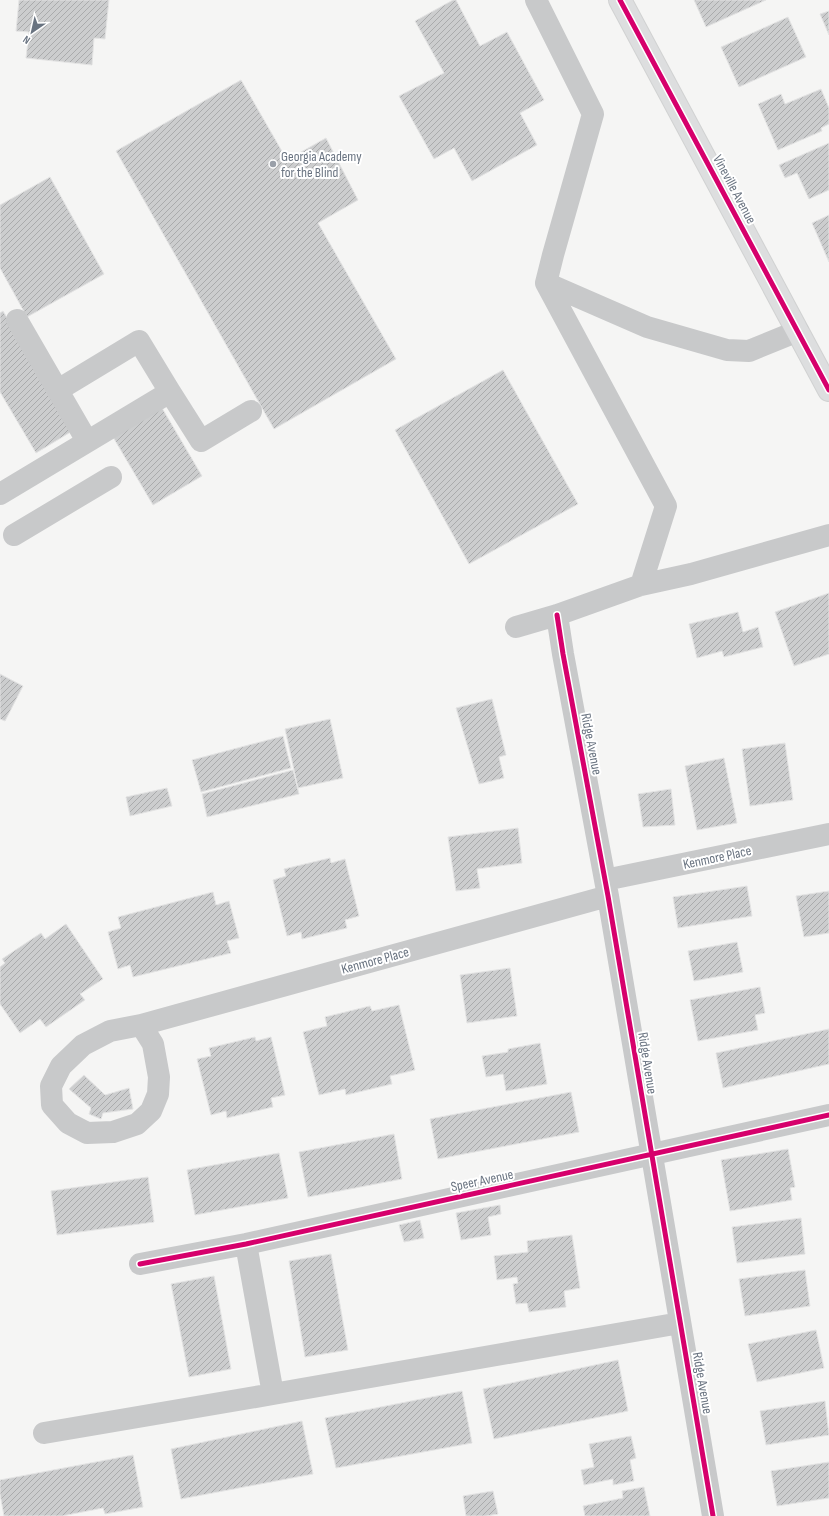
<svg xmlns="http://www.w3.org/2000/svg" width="829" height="1516" font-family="'Sofia Sans Condensed',sans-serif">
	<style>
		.building { fill: url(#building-hatch); stroke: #e4e4e4 }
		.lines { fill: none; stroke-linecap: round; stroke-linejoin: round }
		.major-casing { stroke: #d1d2d2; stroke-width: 24 }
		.minor { stroke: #c8c9ca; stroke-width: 22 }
		.major { stroke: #dddedf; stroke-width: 22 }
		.cycleway-casing { stroke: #fff; stroke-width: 8 }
		.cycleway { stroke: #d6006c; stroke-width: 5 }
		.poi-dot { fill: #9aa0a9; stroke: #fff; stroke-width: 1.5 }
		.labels { text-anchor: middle; stroke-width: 4; stroke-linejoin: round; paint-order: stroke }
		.poi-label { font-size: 14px; fill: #697380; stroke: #fff; text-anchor: start }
		.street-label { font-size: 14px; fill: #697380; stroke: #fff }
	</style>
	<defs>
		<pattern id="building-hatch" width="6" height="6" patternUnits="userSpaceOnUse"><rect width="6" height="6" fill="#cccdce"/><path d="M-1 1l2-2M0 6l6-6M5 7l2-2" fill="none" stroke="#aaabac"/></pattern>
	</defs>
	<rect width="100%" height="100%" fill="#f5f5f4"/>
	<path class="building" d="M19 0H109L105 39 94 38 92 65 26 58 29 32 16 31Z
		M453 0H456L480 46 507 32 544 100 520 113 537 145 472 181 454 148 434 159 399 96 444 73 415 21Z
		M694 0H766L706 27Z
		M829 11V35L820 14Z
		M788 17 806 57 739 87 721 47Z
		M241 80 287 160 326 138 358 200 318 223 396 359 274 429 116 151Z
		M821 89 829 108V124L821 128 822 131 778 150 758 104 781 94 785 104Z
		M829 143V190L809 199 797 173 785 178 779 165Z
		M50 177 104 274 27 317 0 268V205Z
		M829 215V262L812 223Z
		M3 311 74 430 36 453 0 392V313Z
		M503 370 578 504 469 564 395 430Z
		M162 408 202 476 153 505 113 437Z
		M829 593V654L794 666 775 612Z
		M738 612 743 632 758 627 763 647 724 657 722 651 697 658 689 624Z
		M0 674 23 686 5 721 0 719Z
		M492 699 506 755 499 757 504 778 479 784 456 708Z
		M330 719 343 778 298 788 285 729Z
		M283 736 291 768 201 792 192 760Z
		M785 743 793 800 750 806 742 749Z
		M724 758 737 823 697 830 685 766Z
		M293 770 299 794 207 817 202 794Z
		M167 788 172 806 130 816 126 797Z
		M671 789 675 825 643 827 638 794Z
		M518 828 522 863 477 869 480 888 456 891 448 837Z
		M330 858 331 863 345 859 359 916 345 920 347 928 302 939 301 932 287 936 273 880 286 876 284 869Z
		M747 886 752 916 678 928 673 897Z
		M829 891V933L804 937 796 896Z
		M213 892 216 905 229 901 239 938 227 941 231 953 133 977 130 965 118 969 108 932 121 928 118 917Z
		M66 924 103 979 80 994 85 1000 46 1027 40 1019 20 1033 0 1004V967L5 963 2 959 41 933 45 939Z
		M737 942 743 972 694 981 688 951Z
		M510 968 517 1016 467 1023 460 975Z
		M760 987 765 1013 755 1015 758 1030 698 1041 690 1000Z
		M399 1005 415 1070 390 1076 392 1084 346 1095 345 1089 319 1095 303 1032 327 1026 325 1017 370 1006 372 1011Z
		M829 1029V1064L723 1088 716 1053Z
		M255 1037 256 1041 271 1037 285 1095 271 1098 273 1107 227 1118 226 1111 211 1115 197 1059 211 1056 209 1048Z
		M540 1043 547 1084 506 1091 503 1074 486 1077 482 1056 508 1052V1049Z
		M84 1075 105 1095 129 1088 133 1109 103 1113 101 1119 89 1114 91 1108 69 1089Z
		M571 1092 579 1132 438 1159 430 1119Z
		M394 1134 402 1179 308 1197 299 1152Z
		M788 1149 795 1187 790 1188 792 1200 730 1211 721 1160Z
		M279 1153 288 1198 195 1215 187 1170Z
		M148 1177 154 1222 57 1235 51 1191Z
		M500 1205 501 1214 488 1217 491 1235 461 1240 456 1213Z
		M801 1218 805 1254 737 1263 732 1227Z
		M420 1220 424 1238 404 1242 399 1225Z
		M572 1235 580 1288 564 1291 566 1307 529 1312 527 1303 516 1304 513 1284 518 1283 517 1277 497 1280 494 1256 528 1252 527 1241Z
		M331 1254 348 1350 305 1357 289 1261Z
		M805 1270 810 1306 745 1316 739 1279Z
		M214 1276 231 1369 189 1377 171 1284Z
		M816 1330 824 1368 757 1382 748 1344Z
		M618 1360 628 1411 494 1439 483 1389Z
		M462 1391 472 1443 336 1468 325 1418Z
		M825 1401 829 1435 766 1445 760 1411Z
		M302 1421 313 1474 181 1499 171 1449Z
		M631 1436 636 1458 630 1460 634 1481 613 1485V1479L584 1485 581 1470 594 1467 589 1444Z
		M133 1455 143 1507 105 1514 103 1508 62 1516H4L0 1494V1480Z
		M829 1462V1498L777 1506 771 1471Z
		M644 1487 650 1516H585L583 1506 623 1498 622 1491Z
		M493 1491 498 1514 486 1516H466L463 1496Z"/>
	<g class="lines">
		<defs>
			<path id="major" d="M620 0 829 390"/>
		</defs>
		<use href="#major" class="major-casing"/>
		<path class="minor" d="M536 0 593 114 553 255 546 283 666 506 641 585
			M546 283 647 327 727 350 749 351 798 331
			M17 320 87 441
			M170 392 201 441 251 411
			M0 494 170 392 139 341 58 390
			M14 535 111 477
			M557 615 563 654 608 896 713 1516
			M516 627 557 615 641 585 691 574 829 535
			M605 880 829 834
			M141 1025 608 896
			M141 1025 153 1044 159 1077 158 1094 151 1111 137 1124 113 1132 87 1133 68 1123 52 1105 51 1086 61 1066 83 1045 110 1031Z
			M140 1264 246 1244 829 1115
			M273 1394 680 1323
			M44 1433 273 1394 246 1244"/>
		<use href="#major" class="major"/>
		<defs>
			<path id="cycleway" d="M620 0 829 390
				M557 615 563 654 608 896 713 1516
				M140 1264 246 1244 829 1115"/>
		</defs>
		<use href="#cycleway" class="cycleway-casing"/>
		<use href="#cycleway" class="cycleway"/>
	</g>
	<circle class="poi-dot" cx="273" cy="164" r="4"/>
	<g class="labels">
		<g class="poi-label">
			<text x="281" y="161">Georgia Academy<tspan x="281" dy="16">for the Blind</tspan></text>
		</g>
		<g class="street-label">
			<text transform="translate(735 189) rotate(62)" y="5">Vineville Avenue</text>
			<text transform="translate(592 744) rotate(79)" y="5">Ridge Avenue</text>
			<text transform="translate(717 857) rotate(-12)" y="5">Kenmore Place</text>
			<text transform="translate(375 960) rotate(-15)" y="5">Kenmore Place</text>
			<text transform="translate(648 1063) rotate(81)" y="5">Ridge Avenue</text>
			<text transform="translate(482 1180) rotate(-12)" y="5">Speer Avenue</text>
			<text transform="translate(703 1383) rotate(80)" y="5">Ridge Avenue</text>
		</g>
	</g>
	<g transform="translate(32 32) rotate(214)" stroke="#ffffff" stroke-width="3" paint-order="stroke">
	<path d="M0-3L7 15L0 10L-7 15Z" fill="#697380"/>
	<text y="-6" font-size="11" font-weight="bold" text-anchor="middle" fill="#697380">N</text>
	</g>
</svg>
